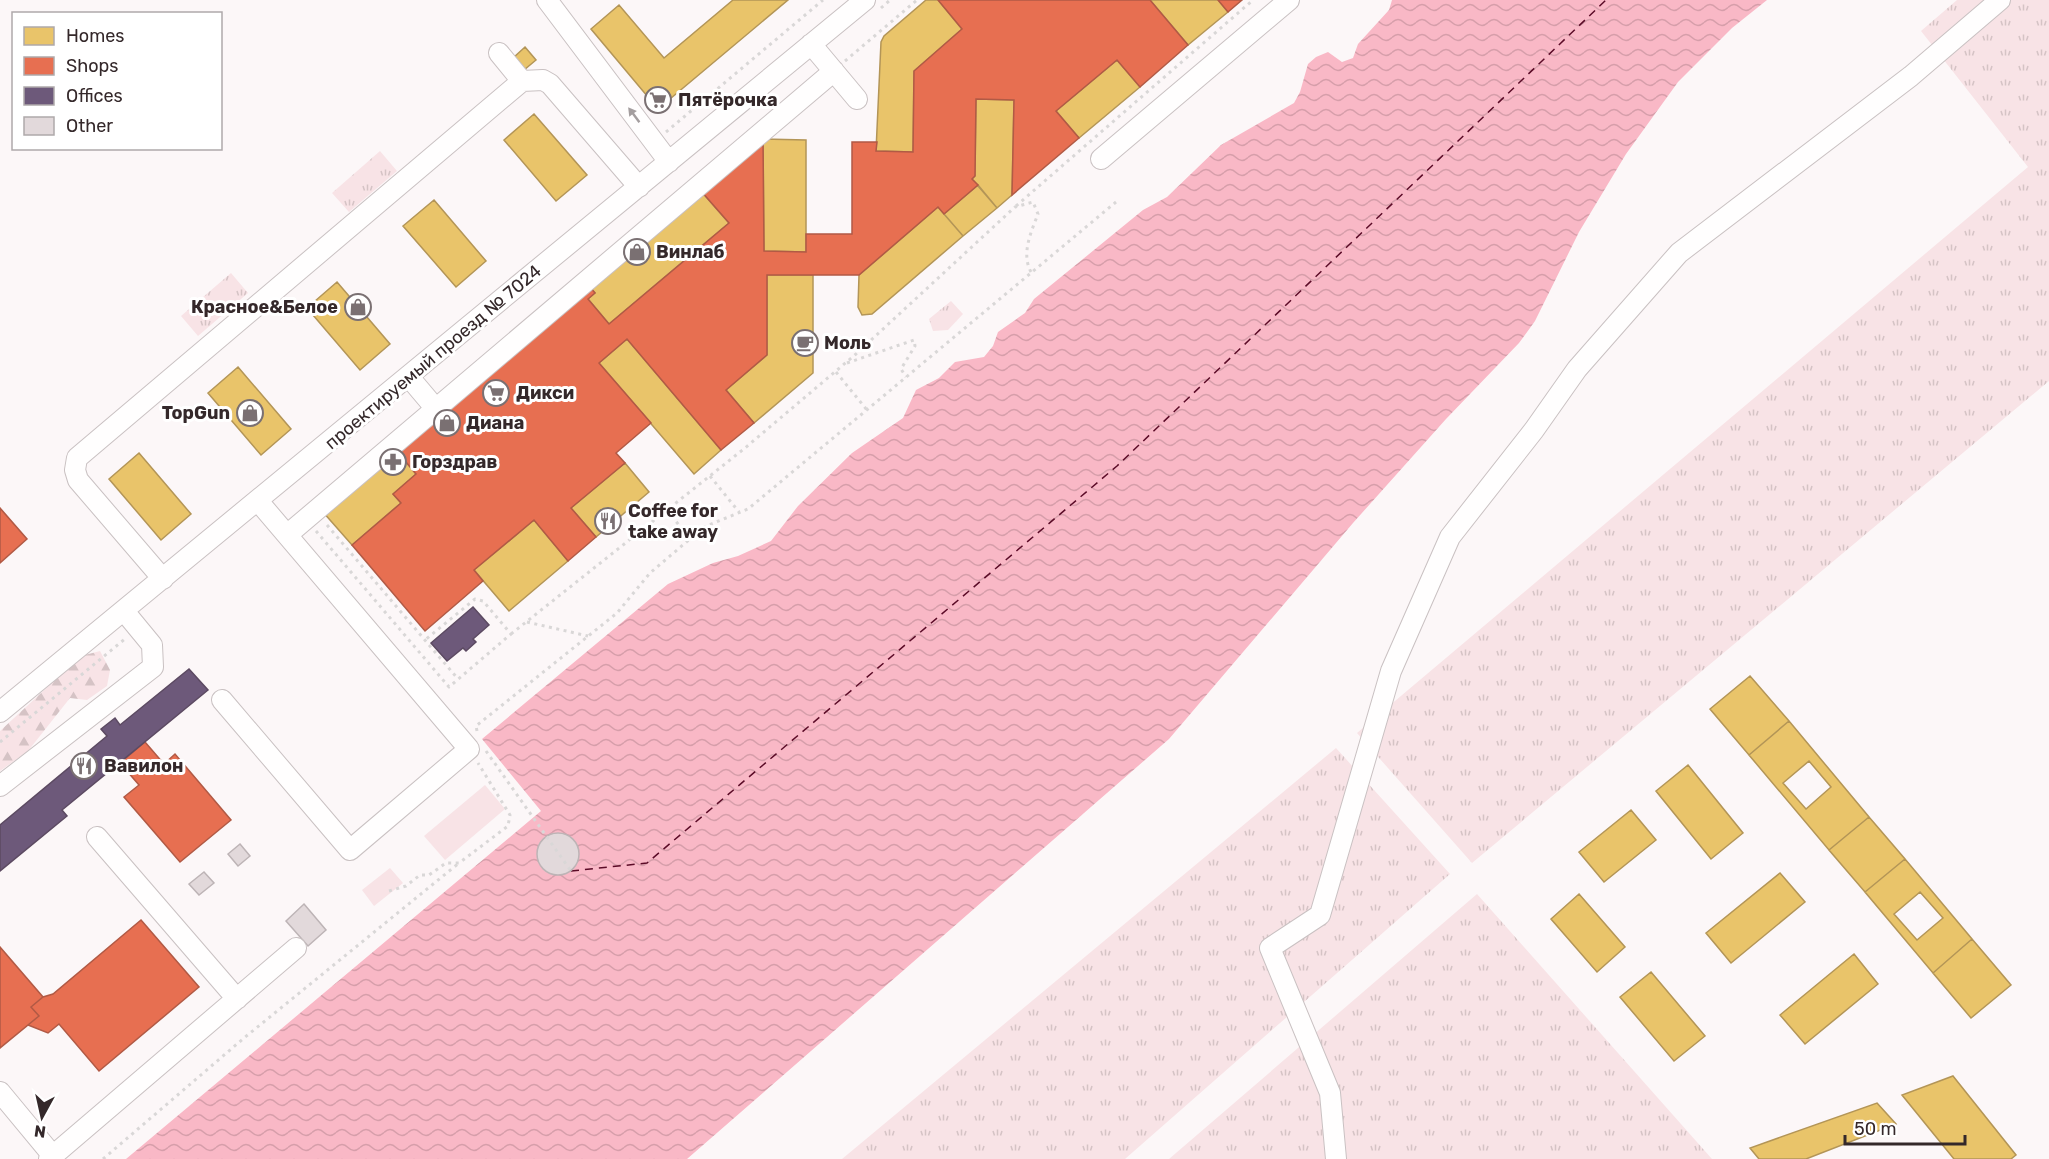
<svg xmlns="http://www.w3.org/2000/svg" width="2049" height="1159" font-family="Rubik,sans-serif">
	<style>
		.grass { fill: url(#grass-tufts) }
		.forest { fill: url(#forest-firs) }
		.garden { fill: #f8e3e6 }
		.water { fill: url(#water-waves) }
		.homes { fill: #e9c46a; stroke: #b39557; stroke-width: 1.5; fill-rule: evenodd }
		.shops { fill: #e76f51; stroke: #b15a45; stroke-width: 1.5 }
		.offices { fill: #6d597a; stroke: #5c4a62; stroke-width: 1.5 }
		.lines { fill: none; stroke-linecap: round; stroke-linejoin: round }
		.ferry { stroke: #5b0b27; stroke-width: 1.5; stroke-dasharray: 8 6; stroke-linecap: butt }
		.building { fill: #e2d9db; stroke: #bdb4b6; stroke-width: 1.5 }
		.minor-casing { stroke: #c9c1c2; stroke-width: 22 }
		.path { stroke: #d9d7d7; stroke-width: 3; stroke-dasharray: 3 4.5; stroke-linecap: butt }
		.minor { stroke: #fffefe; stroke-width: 20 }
		.oneway { fill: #a49e9f }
		.labels { text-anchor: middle; stroke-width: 6; stroke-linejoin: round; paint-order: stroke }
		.poi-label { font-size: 18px; font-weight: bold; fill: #34282a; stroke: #fff; text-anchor: start }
		.street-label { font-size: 18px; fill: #34282a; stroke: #fff }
	</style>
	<defs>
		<pattern id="grass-tufts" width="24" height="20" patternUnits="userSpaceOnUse" patternTransform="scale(1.5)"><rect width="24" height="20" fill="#f8e3e6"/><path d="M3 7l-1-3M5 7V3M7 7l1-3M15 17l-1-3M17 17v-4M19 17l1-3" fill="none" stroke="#d5c3c5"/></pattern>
		<pattern id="forest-firs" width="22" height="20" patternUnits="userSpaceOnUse" patternTransform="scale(1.5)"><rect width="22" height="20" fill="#f8e3e6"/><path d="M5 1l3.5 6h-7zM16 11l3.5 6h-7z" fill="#d5c3c5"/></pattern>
		<pattern id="water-waves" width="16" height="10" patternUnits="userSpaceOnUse" patternTransform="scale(1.5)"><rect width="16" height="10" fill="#f9b8c6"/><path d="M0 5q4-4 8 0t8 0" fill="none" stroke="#d69eaa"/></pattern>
	</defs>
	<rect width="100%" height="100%" fill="#fcf7f8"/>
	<path class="grass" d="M1957 0H2049V381L1472 863 1357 733 2028 167 1921 31Z
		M380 151 397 171 349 212 332 193Z
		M231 273 248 293 198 336 181 316Z
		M951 301 963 314 948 330 933 331 929 319Z
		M1336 748 1450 874 1125 1159H842Z
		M1477 894 1712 1159H1169Z"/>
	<path class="forest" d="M100 651 110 670 107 686 87 700 70 698 28 751 0 771V731L81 656Z"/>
	<path class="garden" d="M485 785 505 809 445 860 424 836Z
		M390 868 403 883 374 906 362 890Z"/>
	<path class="water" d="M1392 0H1767L1732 28 1678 82 1626 154 1579 232 1535 321 1519 343 1446 419 1353 523 1169 739 687 1159H126L541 811 482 739 668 584 713 563 738 556 771 541 798 506 852 453 903 418 916 390 939 378 955 362 984 357 993 346 998 332 1025 313 1034 299 1143 210 1167 197 1221 145 1294 103 1300 92 1308 64 1316 57 1328 52 1342 62 1353 58 1358 44 1389 10Z"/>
	<path class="homes" d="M733 0H788L658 109 591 29 619 5 664 58Z
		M926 0H938L962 29 914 71 913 152 876 151 881 42 884 36Z
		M1150 0H1218L1228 12 1188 45Z
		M525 47 536 60 524 70 513 58Z
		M1117 60 1140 87 1079 138 1056 111Z
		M976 99 1014 100 1012 195 997 208 972 179 975 176Z
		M534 114 587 175 556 201 504 140Z
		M763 139 806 140V252L764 251Z
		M978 185 997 208 963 236 944 214Z
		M701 191 729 223 609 324 588 299 595 293 589 286Z
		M434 200 486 261 456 287 403 226Z
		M938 207 963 236 872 314 862 315 858 307 859 275Z
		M767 275H813V373L754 423 726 390 767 355Z
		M337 282 390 344 360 370 307 308Z
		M627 339 721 450 694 474 599 363Z
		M238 367 291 429 261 455 208 393Z
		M396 450 416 474 393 494 401 503 352 545 323 512Z
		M139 453 191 514 161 540 109 479Z
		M625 463 649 492 596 537 571 508Z
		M534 520 568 561 509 611 474 570Z
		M1750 676 1789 721 1749 755 1710 709Z
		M1789 721 1869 817 1829 850 1749 755ZM1809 761 1831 787 1806 809 1783 783Z
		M1688 765 1743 833 1711 859 1656 791Z
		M1631 810 1656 840 1604 882 1579 852Z
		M1869 817 1905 859 1865 892 1829 850Z
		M1905 859 1972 939 1933 973 1865 892ZM1920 892 1943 918 1917 940 1894 914Z
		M1780 873 1805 902 1731 963 1706 933Z
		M1579 894 1625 947 1597 972 1551 919Z
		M1972 939 2011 985 1971 1018 1933 973Z
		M1854 954 1878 984 1805 1044 1780 1015Z
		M1651 972 1705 1036 1674 1061 1620 997Z
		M1953 1076 2016 1155 2011 1159H1954L1902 1095Z
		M1877 1103 1896 1124 1806 1159H1759L1750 1148Z"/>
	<path class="shops" d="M938 0H1150L1188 45 1140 87 1117 60 1056 111 1079 138 1012 195 1014 100 976 99 975 176 972 179 978 185 944 214 938 207 859 275H767V355L726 390 754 423 721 450 627 339 599 363 651 423 616 453 625 463 571 508 596 537 568 561 534 520 474 570 483 581 425 631 352 545 401 503 393 494 416 474 396 450 589 286 595 293 588 299 609 324 729 223 701 191 763 139 764 251 806 252V234H852V142H877L876 151 913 152 914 71 962 29Z
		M1218 0H1242L1228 12Z
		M0 508 27 539 0 563Z
		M145 742 164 764 175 754 231 820 180 862 124 797 139 785 120 763Z
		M141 920 199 987 99 1071 59 1024 48 1033 28 1025 39 1016 31 1007 43 997 53 994Z
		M0 947 43 997 31 1007 39 1016 0 1048Z"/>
	<path class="offices" d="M473 607 489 625 473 639 476 642 466 651 463 648 447 661 431 643Z
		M189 669 208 690 62 810 67 816 0 871V825L107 736 101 729 115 718 120 725Z"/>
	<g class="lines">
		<path class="ferry" d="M571 871 647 863 1117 466 1606 0"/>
	</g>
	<path class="building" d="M537 854a21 21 0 1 1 42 0a21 21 0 1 1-42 0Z
		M240 844 250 856 238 866 228 854Z
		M204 872 214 883 199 895 189 884Z
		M304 904 326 930 308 946 286 921Z"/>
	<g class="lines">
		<defs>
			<path id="minor" d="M547 0 669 162
				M811 44 857 99
				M499 53 522 81
				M1101 159 1289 0
				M409 377 436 409
				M287 535 834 71
				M163 579 78 480 75 470 77 458 522 81 543 80 550 84 639 187
				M222 700 350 850 469 749 258 501
				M0 712 865 0
				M0 786 153 667 152 645 124 611
				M97 837 237 999
				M0 1092 53 1156
				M49 1159 296 948
				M1336 1159 1330 1093 1270 948 1320 915 1391 671 1450 537 1534 430 1577 369 1679 253 1911 76 2000 0"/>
		</defs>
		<use href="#minor" class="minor-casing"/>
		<path class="path" d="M881 8 890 0
			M845 61 917 0
			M666 132 823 0
			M1016 206 1253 0
			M847 363 914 340 915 346 901 369 906 377
			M836 372 867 410
			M710 476 739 512
			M667 510 690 539
			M327 525 458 679
			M316 531 449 687 511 634 483 601 475 599 425 640
			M527 622 588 636
			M511 634 745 448 856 354 1015 207 1033 202 1038 214C1031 232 1021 254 1031 272
			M477 731 476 726 617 613 650 573 704 527 748 509 1116 202
			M0 742 126 638
			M486 751 571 871
			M389 891 406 886 420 875H429L446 863H459L508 826 510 815 478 763
			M103 1159 244 1038 459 863"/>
		<use href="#minor" class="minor"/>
	</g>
	<defs><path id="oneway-solid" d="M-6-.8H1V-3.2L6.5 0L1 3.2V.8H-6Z" transform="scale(1.5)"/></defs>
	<use class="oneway" href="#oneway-solid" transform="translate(634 115) rotate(-127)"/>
	<defs>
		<symbol id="supermarket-ring" viewBox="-11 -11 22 22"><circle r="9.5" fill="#fff" stroke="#7a7072" stroke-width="1.5"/><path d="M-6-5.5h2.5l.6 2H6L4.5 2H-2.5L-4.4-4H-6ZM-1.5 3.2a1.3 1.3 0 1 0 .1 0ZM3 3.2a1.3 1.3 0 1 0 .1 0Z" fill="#7a7072"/></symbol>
		<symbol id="shop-ring" viewBox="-11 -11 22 22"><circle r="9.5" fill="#fff" stroke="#7a7072" stroke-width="1.5"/><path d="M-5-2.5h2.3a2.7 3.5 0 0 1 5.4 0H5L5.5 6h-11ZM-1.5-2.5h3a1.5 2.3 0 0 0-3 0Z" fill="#7a7072"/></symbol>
		<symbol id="cafe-ring" viewBox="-11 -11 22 22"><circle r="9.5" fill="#fff" stroke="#7a7072" stroke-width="1.5"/><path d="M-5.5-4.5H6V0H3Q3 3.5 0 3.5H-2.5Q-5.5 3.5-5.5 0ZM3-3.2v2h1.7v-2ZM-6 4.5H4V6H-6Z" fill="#7a7072"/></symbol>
		<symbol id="pharmacy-ring" viewBox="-11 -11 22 22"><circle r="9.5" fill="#fff" stroke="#7a7072" stroke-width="1.5"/><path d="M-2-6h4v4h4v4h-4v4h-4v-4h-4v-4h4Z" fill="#7a7072"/></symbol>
		<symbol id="restaurant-ring" viewBox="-11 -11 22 22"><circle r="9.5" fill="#fff" stroke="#7a7072" stroke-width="1.5"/><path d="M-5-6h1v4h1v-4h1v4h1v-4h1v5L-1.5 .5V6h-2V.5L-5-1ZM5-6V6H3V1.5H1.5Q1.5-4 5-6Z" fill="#7a7072"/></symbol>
	</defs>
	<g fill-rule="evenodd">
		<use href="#supermarket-ring" x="643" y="85" width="30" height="30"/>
		<use href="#shop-ring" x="622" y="237" width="30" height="30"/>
		<use href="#shop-ring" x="343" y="292" width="30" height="30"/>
		<use href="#cafe-ring" x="790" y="328" width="30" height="30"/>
		<use href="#supermarket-ring" x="481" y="378" width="30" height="30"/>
		<use href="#shop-ring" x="235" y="398" width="30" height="30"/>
		<use href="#shop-ring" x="432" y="408" width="30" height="30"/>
		<use href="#pharmacy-ring" x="378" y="447" width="30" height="30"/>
		<use href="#restaurant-ring" x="593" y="506" width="30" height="30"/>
		<use href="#restaurant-ring" x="69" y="751" width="30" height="30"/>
	</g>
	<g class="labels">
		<g class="poi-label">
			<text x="678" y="106">Пятёрочка</text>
			<text x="656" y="258">Винлаб</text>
			<text x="338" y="313" text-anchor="end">Красное&amp;Белое</text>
			<text x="824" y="349">Моль</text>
			<text x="516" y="399">Дикси</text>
			<text x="230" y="419" text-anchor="end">TopGun</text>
			<text x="466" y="429">Диана</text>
			<text x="412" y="468">Горздрав</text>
			<text x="628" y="517">Coffee for<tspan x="628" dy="21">take away</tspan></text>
			<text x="104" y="772">Вавилон</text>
		</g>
		<g class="street-label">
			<text transform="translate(433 357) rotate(-40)" y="6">проектируемый проезд № 7024</text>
		</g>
	</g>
	<rect x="12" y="12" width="210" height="138" fill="#ffffff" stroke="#aea9aa" stroke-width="1.5"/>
	<rect x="24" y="27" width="30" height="18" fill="#e9c46a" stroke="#aea9aa" stroke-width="1.5"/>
	<text x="66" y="42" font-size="18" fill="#34282a">Homes</text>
	<rect x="24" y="57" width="30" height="18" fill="#e76f51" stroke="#aea9aa" stroke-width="1.5"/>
	<text x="66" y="72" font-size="18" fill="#34282a">Shops</text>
	<rect x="24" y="87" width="30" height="18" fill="#6d597a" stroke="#aea9aa" stroke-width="1.5"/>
	<text x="66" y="102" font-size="18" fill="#34282a">Offices</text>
	<rect x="24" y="117" width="30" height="18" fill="#e2d9db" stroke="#aea9aa" stroke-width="1.5"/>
	<text x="66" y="132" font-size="18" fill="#34282a">Other</text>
	<g transform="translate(42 1117) rotate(188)" stroke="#ffffff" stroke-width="4.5" paint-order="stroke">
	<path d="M0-4.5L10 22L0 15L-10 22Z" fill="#34282a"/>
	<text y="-9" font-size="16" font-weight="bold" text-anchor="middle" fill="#34282a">N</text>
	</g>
	<path d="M1845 1135v9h120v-9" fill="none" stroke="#34282a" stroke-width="3"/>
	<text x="1854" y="1135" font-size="18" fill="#34282a" stroke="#ffffff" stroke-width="4.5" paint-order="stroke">50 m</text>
</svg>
